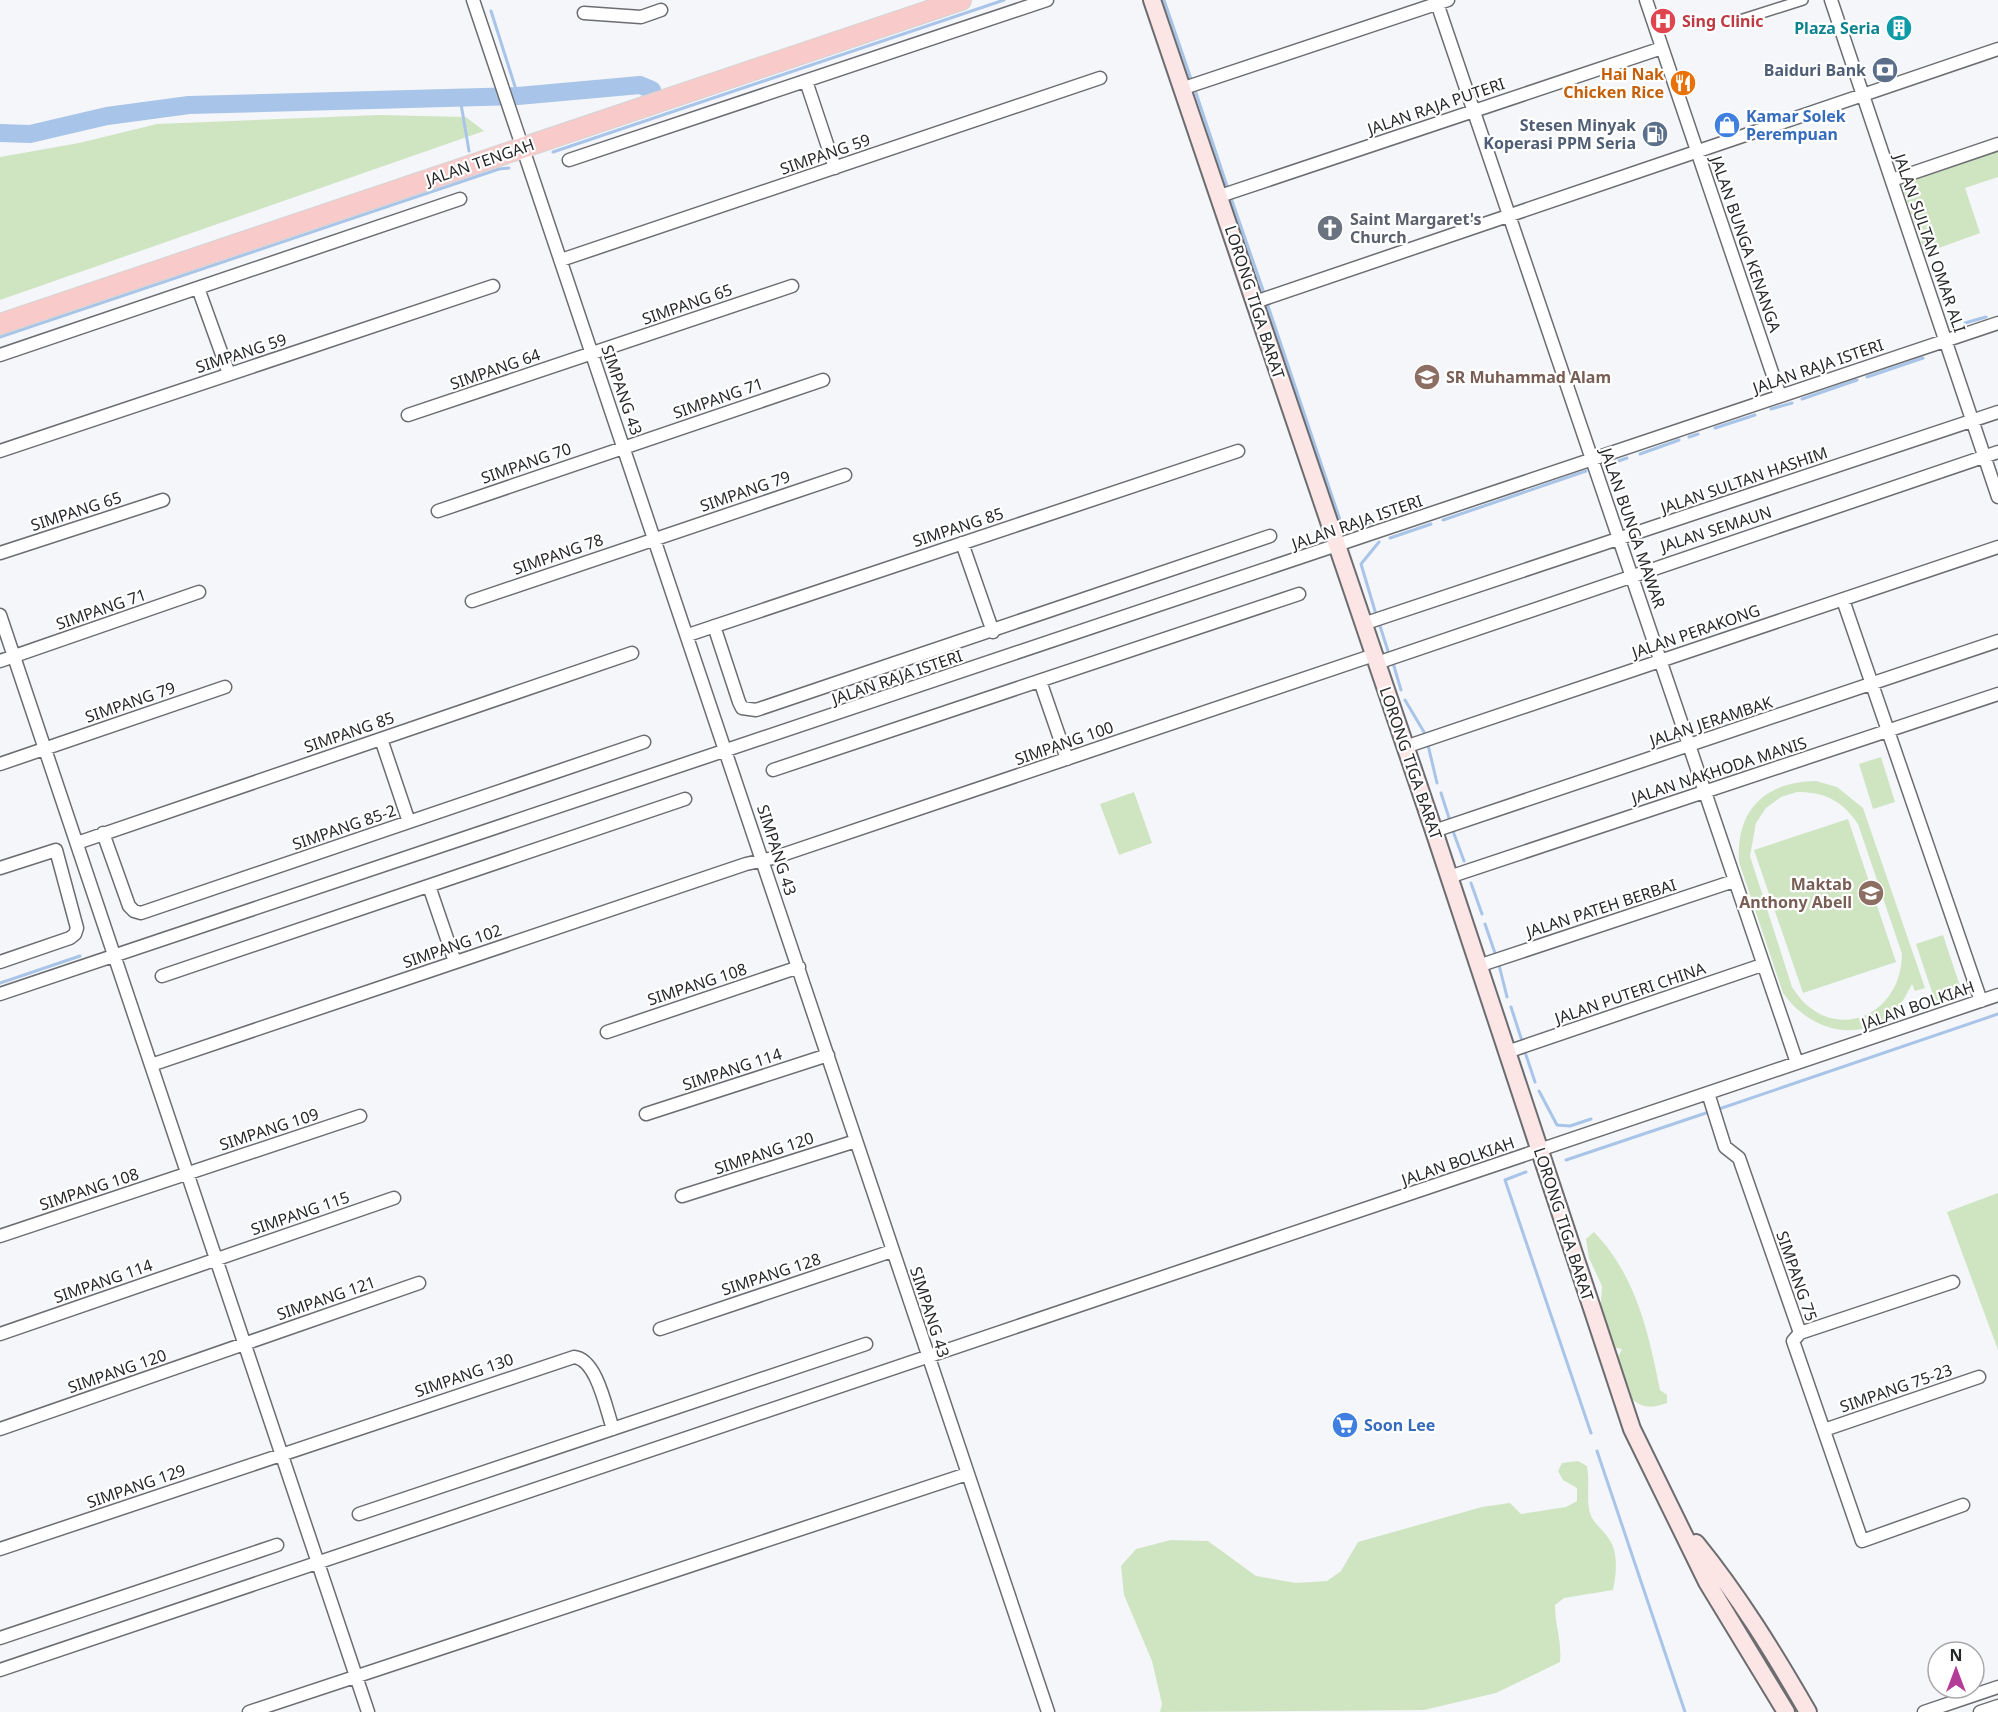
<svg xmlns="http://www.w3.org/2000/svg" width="1998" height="1712" font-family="'Noto Sans',sans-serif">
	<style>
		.green { fill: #cfe5c2; fill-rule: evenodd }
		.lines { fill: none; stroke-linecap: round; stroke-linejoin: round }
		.stream { stroke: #a8c4e8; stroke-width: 3 }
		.river { stroke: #a8c4e8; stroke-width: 18 }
		.pedestrian-casing { stroke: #6c6d70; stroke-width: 12 }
		.minor-casing { stroke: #6c6d70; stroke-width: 15 }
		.secondary-casing { stroke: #6c6d70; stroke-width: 20 }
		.primary-casing { stroke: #d4d4d4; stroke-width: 22 }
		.pedestrian { stroke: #fff; stroke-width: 9 }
		.minor { stroke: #fff; stroke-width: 12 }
		.secondary { stroke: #fce5e5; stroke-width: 16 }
		.primary { stroke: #f8caca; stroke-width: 20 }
		.labels { text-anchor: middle; stroke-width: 4.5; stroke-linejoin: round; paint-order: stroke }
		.health-label { font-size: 16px; font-weight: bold; fill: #be3a42; stroke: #fff; text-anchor: start }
		.culture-label { font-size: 16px; font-weight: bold; fill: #0d838f; stroke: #fff; text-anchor: end }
		.service-label { font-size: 16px; font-weight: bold; fill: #4e5e75; stroke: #fff; text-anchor: end }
		.food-label { font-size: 16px; font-weight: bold; fill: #c56008; stroke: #fff; text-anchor: end }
		.street-label { font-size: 16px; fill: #272829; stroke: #fff }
		.shop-label { font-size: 16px; font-weight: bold; fill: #366cbe; stroke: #fff; text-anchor: start }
		.worship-label { font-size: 16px; font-weight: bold; fill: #5b616d; stroke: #fff; text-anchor: start }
		.education-label { font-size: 16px; font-weight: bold; fill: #785e54; stroke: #fff; text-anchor: start }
	</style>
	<rect width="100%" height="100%" fill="#f4f6f9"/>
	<path class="green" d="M379 115 466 117 484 131 0 300V157L79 143 157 124Z
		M1998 150V177L1965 188 1980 233 1925 253 1901 184Z
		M1881 757 1895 802 1873 809 1859 764Z
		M1816 781 1837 787 1863 808 1925 988 1915 991 1912 984C1908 991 1905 999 1900 1004 1866 1047 1811 1033 1783 993L1739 862C1736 809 1765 782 1816 781ZM1797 792C1826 792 1842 801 1858 824L1902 954C1901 1021 1827 1045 1792 987L1750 856 1756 823 1766 808 1781 797Z
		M1134 792 1152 843 1119 855 1100 804Z
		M1848 819 1896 962 1803 993 1754 850Z
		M1943 935 1962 992 1935 1001 1916 944Z
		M1998 1193V1350L1947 1212Z
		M1594 1232C1636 1275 1649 1334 1660 1390L1667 1395V1403C1652 1408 1644 1409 1632 1399 1630 1384 1620 1373 1618 1357L1622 1349 1611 1347 1600 1317 1602 1286 1589 1258 1586 1239Z
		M1578 1461 1587 1466C1590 1480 1586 1501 1590 1513 1594 1525 1603 1529 1609 1539 1619 1553 1616 1575 1613 1590L1564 1598 1555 1605C1555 1626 1562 1640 1560 1662L1496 1693 1424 1710 1160 1712 1162 1704 1152 1661 1124 1595 1121 1566 1136 1549 1171 1540 1208 1541 1256 1576 1296 1583 1327 1581 1341 1571 1358 1542 1482 1507 1510 1503 1521 1514 1566 1507 1577 1501V1488L1563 1480 1558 1471 1562 1463Z"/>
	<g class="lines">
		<path class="stream" d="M1164 0 1191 79
			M491 11 518 96
			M1196 93 1227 186
			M460 98 469 151
			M553 152 1004 0
			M1231 198 1264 293
			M1267 303 1341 523 1361 526 1372 522
			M1965 323 1986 317
			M0 337 499 169 509 168
			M1867 377 1923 358
			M1802 399 1857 380
			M1771 409 1792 403
			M1715 428 1755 415
			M1689 437 1698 434
			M1640 454 1679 440
			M1607 465 1627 458
			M1443 520 1586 471
			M1390 538 1431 524
			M1375 611 1361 564 1379 542
			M1380 626 1388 651
			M1393 663 1401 690
			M1405 700 1424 732
			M1428 745 1437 783
			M1441 793 1450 821
			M1453 831 1464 861
			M1471 883 1482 914
			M1485 924 1496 956
			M1499 965 1507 997
			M0 983 80 956
			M1511 1007 1521 1038
			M1525 1052 1535 1082
			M1539 1091 1557 1125 1570 1126 1591 1119
			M1716 1110 1998 1014
			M1566 1160 1709 1112
			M1526 1172 1505 1180 1591 1433
			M1597 1451 1685 1712"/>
		<path class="river" d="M0 133 30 134 107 116 189 105 518 96 640 85 652 90"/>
		<defs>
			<path id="pedestrian" d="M1740 20 1803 0"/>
			<path id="minor" d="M473 0 1048 1712
				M1646 0 1780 396
				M1831 0 1998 497
				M1437 3 1797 1063
				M584 13 641 17 661 10
				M806 81 835 168
				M1184 88 1448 0
				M569 160 1047 0
				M1892 180 1998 144
				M1220 196 1662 48
				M561 260 1100 78
				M198 288 229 374
				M1255 302 1998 49
				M0 355 460 199
				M408 415 792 286
				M0 451 493 286
				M438 511 823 380
				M962 543 993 632
				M0 553 163 500
				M1843 600 1981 1001
				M472 601 845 475
				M0 615 368 1712
				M1363 624 1998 412
				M714 626 739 702 742 708 756 710 1270 536
				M688 635 1238 451
				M0 661 199 592
				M1377 663 1998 452
				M1040 681 1067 759
				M381 739 409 822
				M1405 747 1998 547
				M0 764 225 687
				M773 770 1299 594
				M1434 831 1998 641
				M103 833 129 906 134 911 141 913 644 742
				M77 843 632 653
				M0 868 56 850 77 928 75 934 70 938 0 962
				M1449 877 1998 694
				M429 886 455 962
				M1478 966 1734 881
				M162 976 685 799
				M0 994 1998 323
				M607 1032 799 967
				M1507 1052 1762 965
				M151 1065 746 864 773 858 1374 655
				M1708 1093 1725 1147 1739 1158 1800 1333
				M646 1114 828 1055
				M682 1196 856 1141
				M0 1236 360 1116
				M660 1329 892 1251
				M1800 1333 1793 1341 1862 1541 1963 1505
				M1800 1333 1953 1282
				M0 1334 394 1198
				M0 1429 419 1283
				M1824 1430 1979 1377
				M359 1514 866 1344
				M0 1549 574 1357C597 1359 606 1409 613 1429
				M0 1638 277 1545
				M0 1670 1998 995
				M249 1712 967 1474
				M1924 1712 1998 1687
				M1980 1712 1998 1706"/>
			<path id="secondary" d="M1152 0 1434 831 1632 1429 1707 1582 1786 1712
				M1696 1543C1739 1596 1774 1653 1808 1712"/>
			<path id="primary" d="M0 324 961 0"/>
		</defs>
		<use href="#pedestrian" class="pedestrian-casing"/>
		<use href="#minor" class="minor-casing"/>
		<use href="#secondary" class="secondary-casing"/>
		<use href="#primary" class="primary-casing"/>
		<use href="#pedestrian" class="pedestrian"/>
		<use href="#minor" class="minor"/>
		<use href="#secondary" class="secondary"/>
		<use href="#primary" class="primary"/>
	</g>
	<defs>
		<symbol id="hospital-disc" viewBox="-11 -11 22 22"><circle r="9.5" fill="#e0444e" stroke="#fff"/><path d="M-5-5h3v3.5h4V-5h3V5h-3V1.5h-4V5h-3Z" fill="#fff"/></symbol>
		<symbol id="building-disc" viewBox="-11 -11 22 22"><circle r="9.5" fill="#0f9aa8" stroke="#fff"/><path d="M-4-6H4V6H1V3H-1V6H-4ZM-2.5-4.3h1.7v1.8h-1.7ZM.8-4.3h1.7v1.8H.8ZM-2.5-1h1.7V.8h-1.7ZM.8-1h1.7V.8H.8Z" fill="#fff"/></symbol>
		<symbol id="bank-disc" viewBox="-11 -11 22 22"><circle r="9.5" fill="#5c6f8a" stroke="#fff"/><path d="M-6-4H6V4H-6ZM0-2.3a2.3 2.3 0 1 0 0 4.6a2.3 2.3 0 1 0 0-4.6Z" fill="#fff"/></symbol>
		<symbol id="restaurant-disc" viewBox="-11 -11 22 22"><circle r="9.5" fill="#e8710a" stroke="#fff"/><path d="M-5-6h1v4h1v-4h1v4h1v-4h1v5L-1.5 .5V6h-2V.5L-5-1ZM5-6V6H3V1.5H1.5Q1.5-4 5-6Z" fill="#fff"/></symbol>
		<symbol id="shop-disc" viewBox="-11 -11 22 22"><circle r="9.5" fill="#3f7fe0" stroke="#fff"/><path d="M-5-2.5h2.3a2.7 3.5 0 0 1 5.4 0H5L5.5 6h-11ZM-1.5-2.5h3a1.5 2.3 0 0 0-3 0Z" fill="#fff"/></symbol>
		<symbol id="fuel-disc" viewBox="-11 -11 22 22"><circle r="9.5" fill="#5c6f8a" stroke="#fff"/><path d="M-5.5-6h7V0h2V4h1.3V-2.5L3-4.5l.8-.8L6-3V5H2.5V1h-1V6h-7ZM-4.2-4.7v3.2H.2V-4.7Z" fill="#fff"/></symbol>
		<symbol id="church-disc" viewBox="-11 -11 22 22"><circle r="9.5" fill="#6b7280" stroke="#fff"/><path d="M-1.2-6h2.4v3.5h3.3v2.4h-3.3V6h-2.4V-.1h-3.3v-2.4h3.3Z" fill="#fff"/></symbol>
		<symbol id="school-disc" viewBox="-11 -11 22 22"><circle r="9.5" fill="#8d6e63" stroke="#fff"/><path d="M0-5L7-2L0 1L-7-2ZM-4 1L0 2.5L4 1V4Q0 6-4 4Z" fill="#fff"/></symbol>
		<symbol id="supermarket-disc" viewBox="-11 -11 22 22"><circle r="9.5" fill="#3f7fe0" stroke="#fff"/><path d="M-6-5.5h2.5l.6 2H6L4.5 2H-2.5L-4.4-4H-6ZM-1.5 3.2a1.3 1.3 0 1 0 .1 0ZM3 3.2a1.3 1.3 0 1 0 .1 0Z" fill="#fff"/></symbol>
	</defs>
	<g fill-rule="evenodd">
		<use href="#hospital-disc" x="1648" y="6" width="30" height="30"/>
		<use href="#building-disc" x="1884" y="13" width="30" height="30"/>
		<use href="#bank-disc" x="1870" y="55" width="30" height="30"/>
		<use href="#restaurant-disc" x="1668" y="68" width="30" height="30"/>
		<use href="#shop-disc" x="1712" y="110" width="30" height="30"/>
		<use href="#fuel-disc" x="1640" y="119" width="30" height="30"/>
		<use href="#church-disc" x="1315" y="213" width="30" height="30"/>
		<use href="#school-disc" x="1412" y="362" width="30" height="30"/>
		<use href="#school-disc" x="1856" y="878" width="30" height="30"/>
		<use href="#supermarket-disc" x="1330" y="1410" width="30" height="30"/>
	</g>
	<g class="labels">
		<g class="health-label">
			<text x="1682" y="27">Sing Clinic</text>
		</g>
		<g class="culture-label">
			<text x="1880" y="34">Plaza Seria</text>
		</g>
		<g class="service-label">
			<text x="1866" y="76">Baiduri Bank</text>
			<text x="1636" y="131">Stesen Minyak<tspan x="1636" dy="18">Koperasi PPM Seria</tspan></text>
		</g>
		<g class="food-label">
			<text x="1664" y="80">Hai Nak<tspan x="1664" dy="18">Chicken Rice</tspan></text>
		</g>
		<g class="street-label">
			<text transform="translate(1436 106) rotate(-19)" y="6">JALAN RAJA PUTERI</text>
			<text transform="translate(825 154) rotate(-19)" y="6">SIMPANG 59</text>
			<text transform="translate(480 162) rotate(-19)" y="6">JALAN TENGAH</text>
			<text transform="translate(1930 243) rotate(71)" y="6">JALAN SULTAN OMAR ALI</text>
			<text transform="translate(1746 244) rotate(71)" y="6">JALAN BUNGA KENANGA</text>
			<text transform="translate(1255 302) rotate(72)" y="6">LORONG TIGA BARAT</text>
			<text transform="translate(687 304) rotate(-19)" y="6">SIMPANG 65</text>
			<text transform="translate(241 353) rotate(-18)" y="6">SIMPANG 59</text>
			<text transform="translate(1818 366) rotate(-19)" y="6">JALAN RAJA ISTERI</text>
			<text transform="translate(495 369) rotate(-19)" y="6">SIMPANG 64</text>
			<text transform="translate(622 390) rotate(71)" y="6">SIMPANG 43</text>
			<text transform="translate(718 398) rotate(-19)" y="6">SIMPANG 71</text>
			<text transform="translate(526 463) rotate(-19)" y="6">SIMPANG 70</text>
			<text transform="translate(1744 480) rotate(-19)" y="6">JALAN SULTAN HASHIM</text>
			<text transform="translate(745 491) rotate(-19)" y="6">SIMPANG 79</text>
			<text transform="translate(76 511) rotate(-18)" y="6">SIMPANG 65</text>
			<text transform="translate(1357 522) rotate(-19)" y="6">JALAN RAJA ISTERI</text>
			<text transform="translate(958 527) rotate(-18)" y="6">SIMPANG 85</text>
			<text transform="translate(1633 528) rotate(71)" y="6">JALAN BUNGA MAWAR</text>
			<text transform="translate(1716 529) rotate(-18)" y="6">JALAN SEMAUN</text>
			<text transform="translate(558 554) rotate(-19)" y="6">SIMPANG 78</text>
			<text transform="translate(101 609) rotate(-19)" y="6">SIMPANG 71</text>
			<text transform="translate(1696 631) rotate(-19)" y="6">JALAN PERAKONG</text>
			<text transform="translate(897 677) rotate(-19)" y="6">JALAN RAJA ISTERI</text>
			<text transform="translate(130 702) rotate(-19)" y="6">SIMPANG 79</text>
			<text transform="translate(1711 721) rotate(-18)" y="6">JALAN JERAMBAK</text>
			<text transform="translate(349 732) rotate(-19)" y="6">SIMPANG 85</text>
			<text transform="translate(1064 743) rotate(-19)" y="6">SIMPANG 100</text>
			<text transform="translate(1411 763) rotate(71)" y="6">LORONG TIGA BARAT</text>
			<text transform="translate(1719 770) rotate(-18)" y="6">JALAN NAKHODA MANIS</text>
			<text transform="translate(344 827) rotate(-19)" y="6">SIMPANG 85-2</text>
			<text transform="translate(777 850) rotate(72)" y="6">SIMPANG 43</text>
			<text transform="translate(1601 908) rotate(-18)" y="6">JALAN PATEH BERBAI</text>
			<text transform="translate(452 946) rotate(-19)" y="6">SIMPANG 102</text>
			<text transform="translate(697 984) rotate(-18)" y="6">SIMPANG 108</text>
			<text transform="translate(1630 993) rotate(-19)" y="6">JALAN PUTERI CHINA</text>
			<text transform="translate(1918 1005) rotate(-19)" y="6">JALAN BOLKIAH</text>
			<text transform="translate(732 1069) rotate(-18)" y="6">SIMPANG 114</text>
			<text transform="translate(269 1129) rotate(-18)" y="6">SIMPANG 109</text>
			<text transform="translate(764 1153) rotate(-18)" y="6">SIMPANG 120</text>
			<text transform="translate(1458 1161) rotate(-19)" y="6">JALAN BOLKIAH</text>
			<text transform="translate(89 1189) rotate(-18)" y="6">SIMPANG 108</text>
			<text transform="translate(300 1213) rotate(-19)" y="6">SIMPANG 115</text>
			<text transform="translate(1564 1224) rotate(72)" y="6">LORONG TIGA BARAT</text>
			<text transform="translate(771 1274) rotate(-18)" y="6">SIMPANG 128</text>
			<text transform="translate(1797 1276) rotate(71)" y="6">SIMPANG 75</text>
			<text transform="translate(103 1281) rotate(-19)" y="6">SIMPANG 114</text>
			<text transform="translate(326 1298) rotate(-19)" y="6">SIMPANG 121</text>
			<text transform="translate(930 1312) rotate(72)" y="6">SIMPANG 43</text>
			<text transform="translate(117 1371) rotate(-19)" y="6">SIMPANG 120</text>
			<text transform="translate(464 1375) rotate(-19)" y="6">SIMPANG 130</text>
			<text transform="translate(1896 1388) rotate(-19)" y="6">SIMPANG 75-23</text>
			<text transform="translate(136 1486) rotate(-19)" y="6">SIMPANG 129</text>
		</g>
		<g class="shop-label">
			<text x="1746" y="122">Kamar Solek<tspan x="1746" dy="18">Perempuan</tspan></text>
			<text x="1364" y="1431">Soon Lee</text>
		</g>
		<g class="worship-label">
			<text x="1350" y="225">Saint Margaret's<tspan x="1350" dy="18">Church</tspan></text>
		</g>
		<g class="education-label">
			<text x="1446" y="383">SR Muhammad Alam</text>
			<text x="1852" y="890" text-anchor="end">Maktab<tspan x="1852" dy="18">Anthony Abell</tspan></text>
		</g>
	</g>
	<g transform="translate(1956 1670)"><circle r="28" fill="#ffffff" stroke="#a9a9a9" stroke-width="1.5"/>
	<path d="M0-4.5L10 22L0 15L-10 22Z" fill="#b33e97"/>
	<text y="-9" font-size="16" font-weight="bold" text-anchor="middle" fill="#272829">N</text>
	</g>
</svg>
